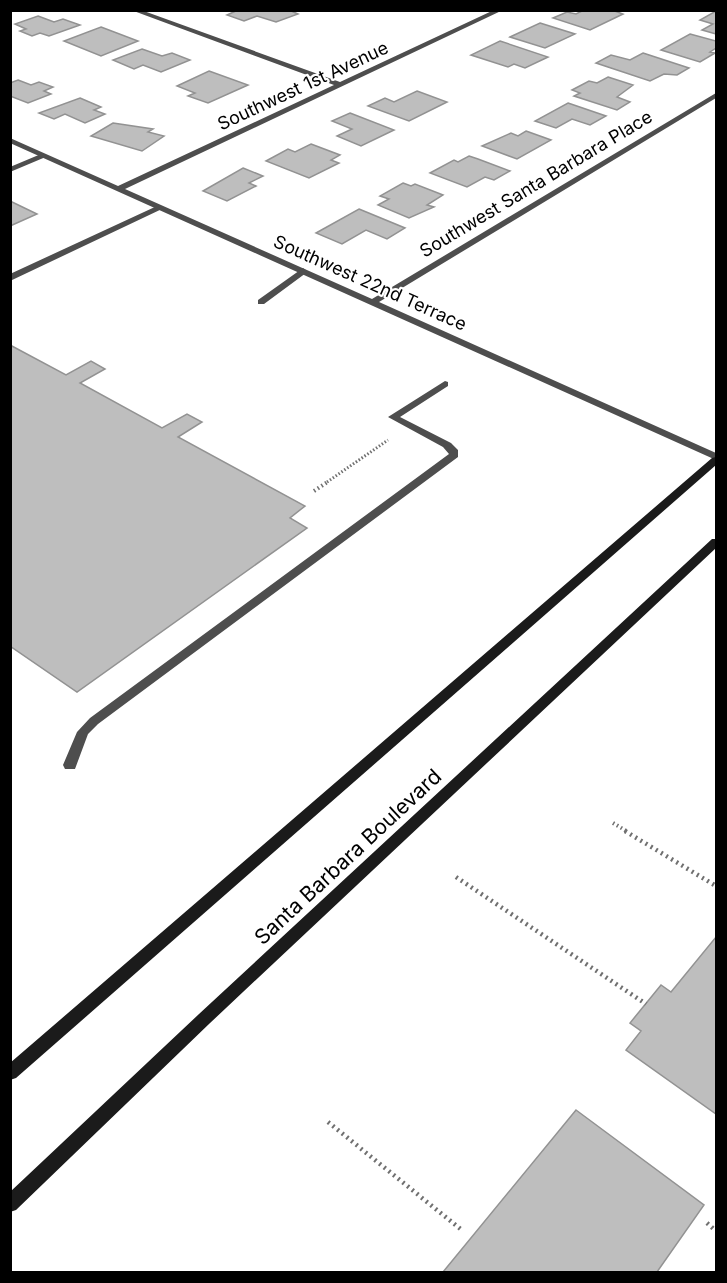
<svg xmlns="http://www.w3.org/2000/svg" width="727" height="1283" font-family="Inter,sans-serif">
	<style>
		.building { fill: #bebebe; stroke: #929292; stroke-width: 1.5 }
		.lines { fill: none; stroke-linecap: round; stroke-linejoin: round }
		.path-far2 { stroke: #707070; stroke-width: 3; stroke-dasharray: 1.5 2; stroke-linecap: butt }
		.path-far1 { stroke: #707070; stroke-width: 4; stroke-dasharray: 1.5 3; stroke-linecap: butt }
		.path { stroke: #707070; stroke-width: 4.5; stroke-dasharray: 2 4; stroke-linecap: butt }
		.lane { fill: #4e4e4e; fill-rule: evenodd }
		.street { fill: #4e4e4e; fill-rule: evenodd }
		.secondary { fill: #1b1b1b; fill-rule: evenodd }
		.labels { text-anchor: middle; stroke-width: 4.5; stroke-linejoin: round; paint-order: stroke }
		.far-street-label { font-size: 18px; fill: #000; stroke: #fff }
		.street-label { font-size: 21px; fill: #000; stroke: #fff }
	</style>
	<rect width="100%" height="100%" fill="#fff"/>
	<path class="building" d="M238 10H289L298 14 276 22 257 16 244 21 227 15Z
		M584 10H612L623 14 590 30 553 18 567 12 576 14Z
		M716 11V34L702 30 713 24 700 20Z
		M38 16 54 22 63 19 80 25 49 36 40 33 32 36 20 31 26 29 15 24Z
		M540 23 575 34 545 48 510 37Z
		M101 27 138 41 101 56 64 41Z
		M690 34 716 41V48L710 52 715 53 700 62 661 50Z
		M500 41 548 57 525 68 514 64 508 67 471 55Z
		M142 49 162 56 172 53 190 60 161 72 143 65 134 69 113 60Z
		M643 53 689 68 677 75 664 74 650 81 596 63 611 55 630 60Z
		M209 71 248 85 208 103 188 96 195 93 177 86Z
		M608 77 633 85 617 97 630 102 617 110 574 96 580 93 572 90 589 81 597 83Z
		M18 80 31 85 39 82 53 87 44 91 51 94 28 103 10 96V83Z
		M417 91 447 102 409 121 368 106 385 98 394 102Z
		M80 98 101 107 94 110 105 114 85 123 65 114 54 119 39 113Z
		M568 103 606 116 590 125 572 119 556 128 535 121Z
		M350 113 394 130 361 146 337 136 352 129 332 121Z
		M113 123 153 129 148 132 164 136 142 151 91 136Z
		M526 131 551 140 517 159 482 146 511 133 518 136Z
		M311 144 340 155 331 160 339 163 309 178 266 161 288 149 295 152Z
		M469 156 478 159 510 171 494 180 485 177 467 187 430 173 454 160 458 162Z
		M243 168 263 176 249 183 256 186 227 201 203 191Z
		M403 183 411 186 415 184 443 195 427 205 434 207 409 218 378 205 389 199 380 196Z
		M10 201 37 214 10 226Z
		M359 209 405 228 387 239 366 230 342 244 316 233Z
		M10 345 66 375 91 361 105 369 80 383 162 428 187 414 202 422 178 437 305 506 290 518 307 528 77 692 10 646Z
		M716 937V1114L626 1050 641 1031 630 1023 661 985 671 992Z
		M576 1110 704 1205 657 1272H443Z"/>
	<g class="lines">
		<path class="path-far2" d="M327 482 388 440"/>
		<path class="path-far1" d="M314 491 329 481
			M613 823 628 832"/>
		<path class="path" d="M625 831 716 886
			M456 877 646 1004
			M328 1122 463 1231
			M707 1223 716 1231"/>
		<path class="lane" d="M41 154 48 156 10 172V167Z
			M157 206 164 208 10 281V274Z
			M303 268 307 271 306 273 264 304H258V300Z
			M445 381 448 382V386L400 417 451 443 458 450V457L98 724 88 734 75 769H65L63 765 77 732 90 718 449 454 443 447 388 417Z"/>
		<path class="street" d="M131 10H141L340 82 494 10H503L125 189 372 299 716 93V98L379 302 716 453V460L10 143V138L118 186 334 85Z"/>
		<path class="secondary" d="M716 457V465L16 1078 10 1080V1063L712 458Z
			M712 539H716V548L209 1024 16 1210 10 1212V1192L199 1014Z"/>
	</g>
	<g class="labels">
		<g class="far-street-label">
			<text transform="translate(303 86) rotate(-25)" y="6">Southwest 1st Avenue</text>
			<text transform="translate(536 184) rotate(-31)" y="6">Southwest Santa Barbara Place</text>
			<text transform="translate(370 283) rotate(24)" y="6">Southwest 22nd Terrace</text>
		</g>
		<g class="street-label">
			<text transform="translate(348 857) rotate(-43)" y="7">Santa Barbara Boulevard</text>
		</g>
	</g>
	<rect width="727" height="1283" fill="none" stroke="#000000" stroke-width="24"/>
</svg>
